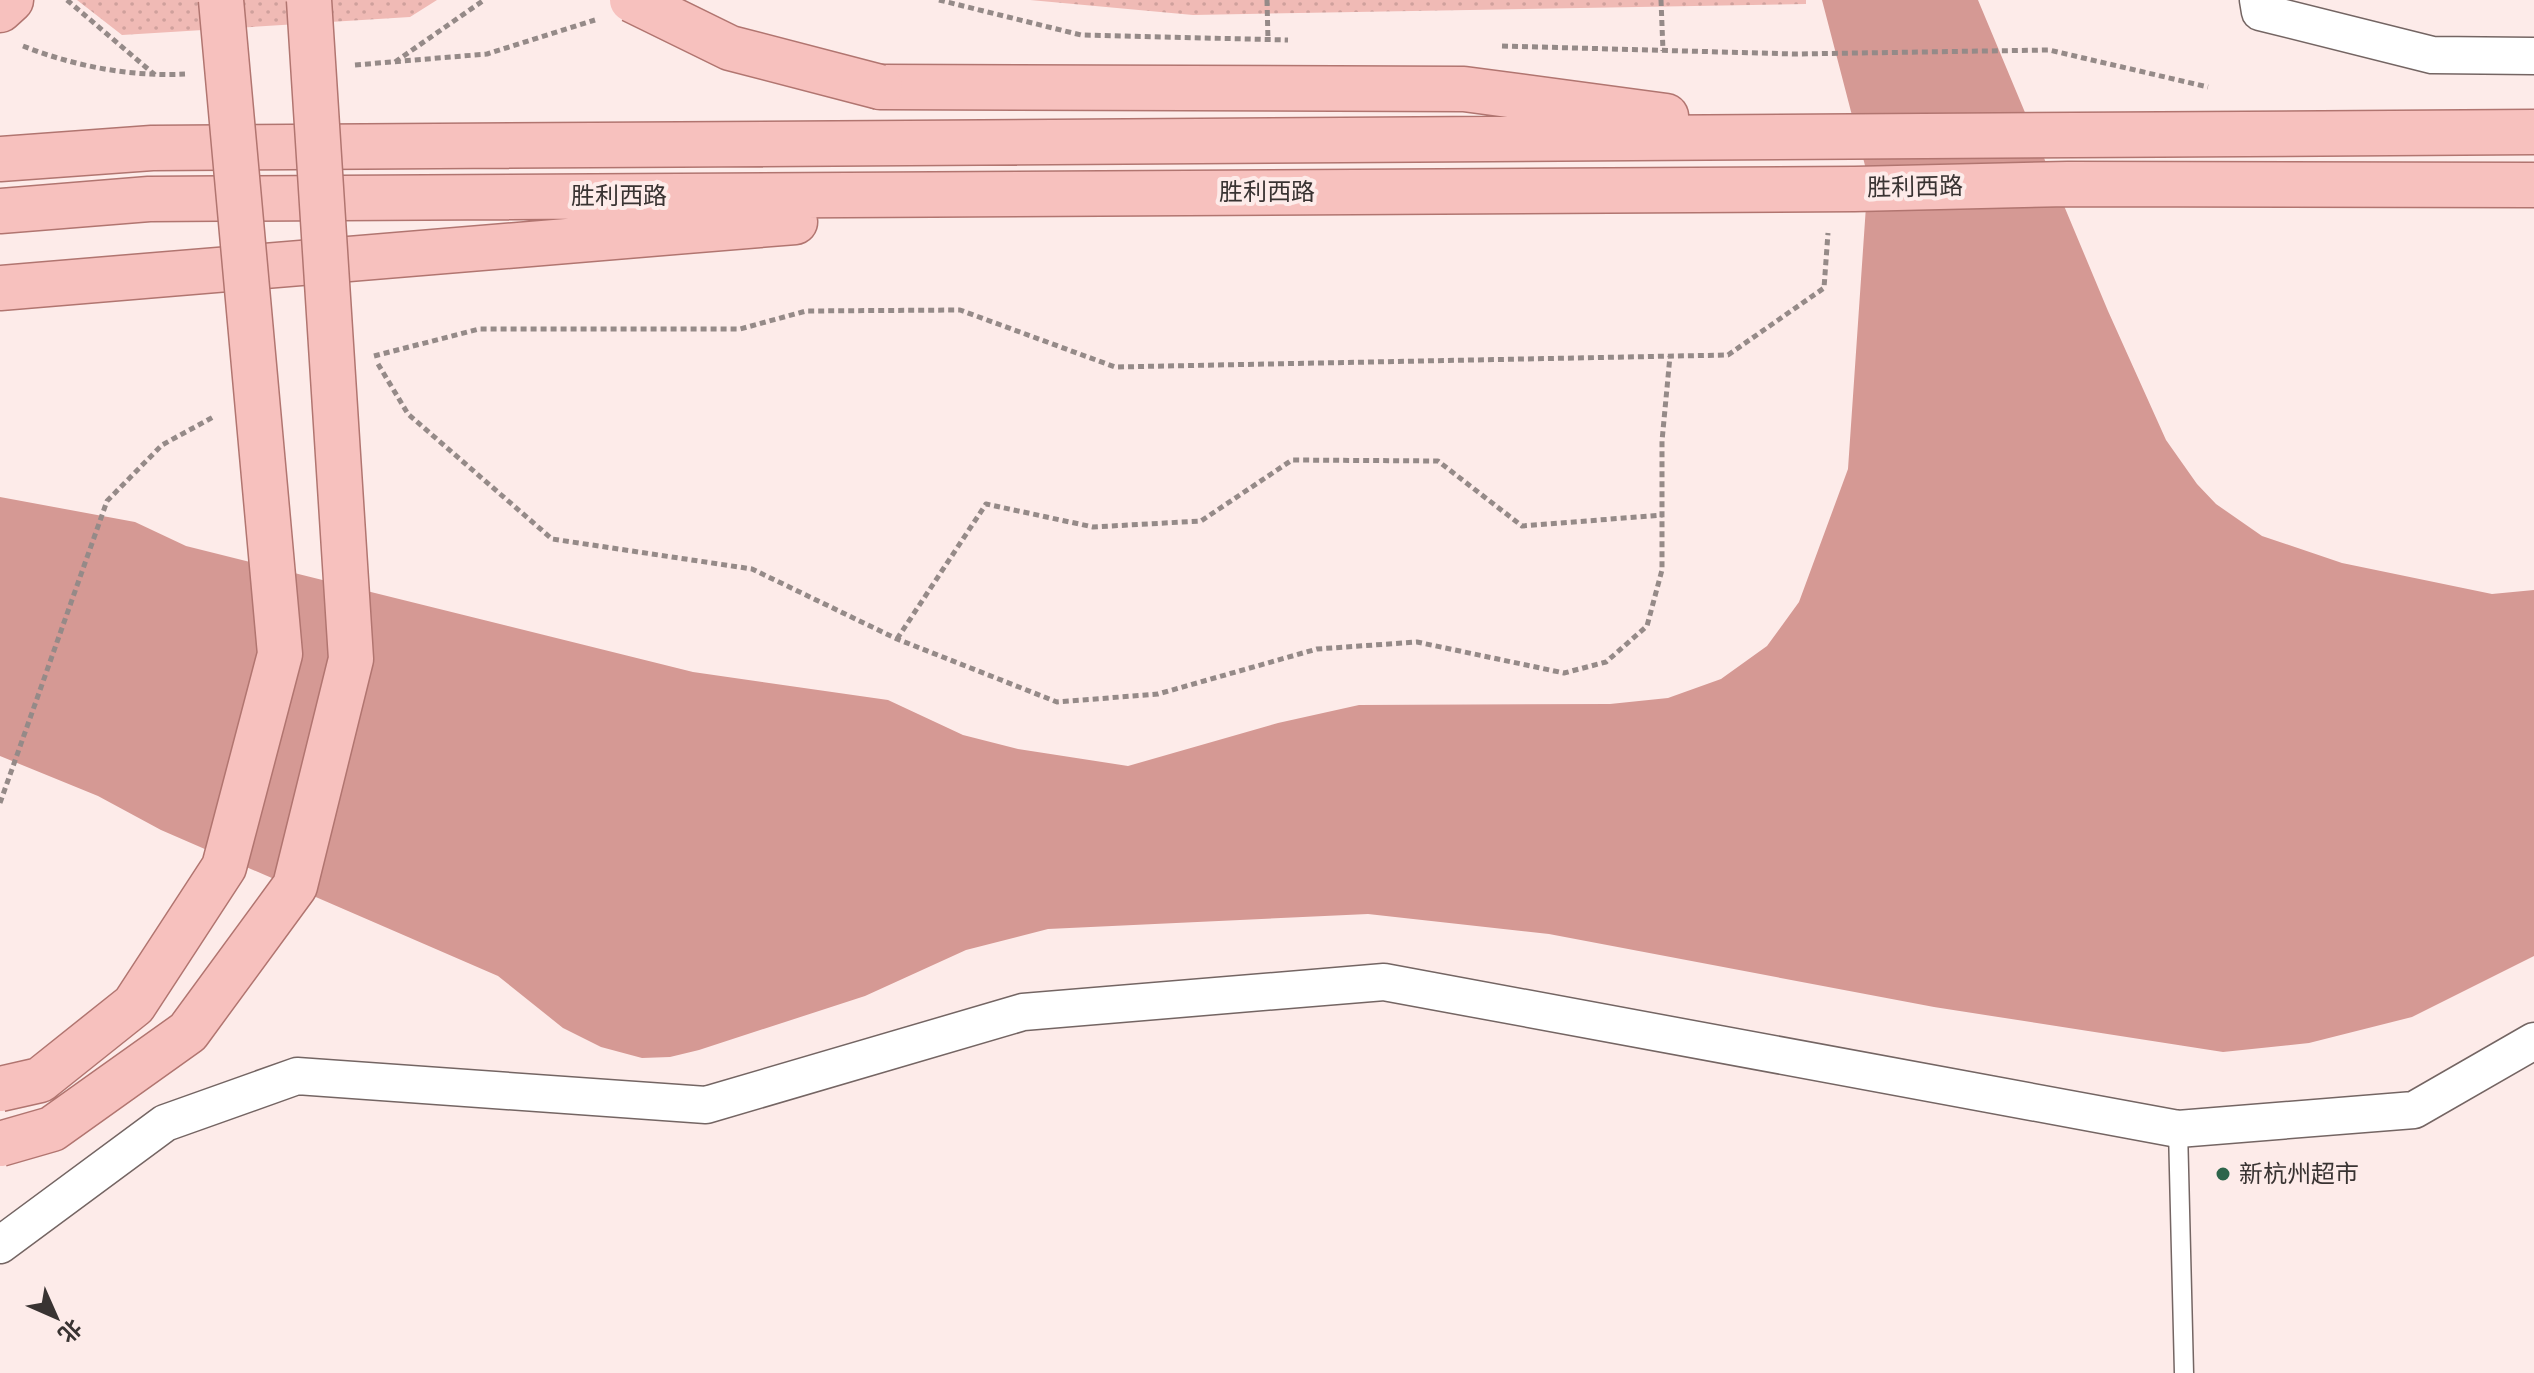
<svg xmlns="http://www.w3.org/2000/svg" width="2534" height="1373" font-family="'Public Sans','Noto Sans SC',sans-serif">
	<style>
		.park { fill: url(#park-dots) }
		.water { fill: #d59994 }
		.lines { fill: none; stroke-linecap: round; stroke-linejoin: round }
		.lane-casing { stroke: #746563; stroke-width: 21 }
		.street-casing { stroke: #746563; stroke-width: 39 }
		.primary-casing { stroke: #b17570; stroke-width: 47 }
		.path { stroke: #958a88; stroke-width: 5; stroke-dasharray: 6 4; stroke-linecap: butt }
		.lane { stroke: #fff; stroke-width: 18 }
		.street { stroke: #fff; stroke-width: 36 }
		.primary { stroke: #f7c1be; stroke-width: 44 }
		.primary-bridge-casing { stroke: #b17570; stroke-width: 47; stroke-linecap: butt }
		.primary-bridge { stroke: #f7c1be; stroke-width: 44 }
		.poi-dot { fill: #2e654b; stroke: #fdebe9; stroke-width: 3 }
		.labels { text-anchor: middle; stroke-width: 8; stroke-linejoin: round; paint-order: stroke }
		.street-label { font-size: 24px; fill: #393332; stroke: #fdebe9 }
		.poi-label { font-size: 24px; fill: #393332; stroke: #fdebe9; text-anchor: start }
	</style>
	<defs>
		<pattern id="park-dots" width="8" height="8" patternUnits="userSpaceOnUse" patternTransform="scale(2)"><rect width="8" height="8" fill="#f0bab5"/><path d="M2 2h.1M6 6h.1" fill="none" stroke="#cfa09c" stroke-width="1.8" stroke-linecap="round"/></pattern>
	</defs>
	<rect width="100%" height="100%" fill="#fdebe9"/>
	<path class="park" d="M77 0H437L410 17 122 35Z
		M1030 0H1806V4L1193 15Z"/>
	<path class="water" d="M1822 0H1978L2108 311 2166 440 2197 484 2216 504 2262 536 2342 563 2492 594 2534 590V956L2412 1017 2309 1043 2223 1052 1934 1007 1549 934 1368 914 1048 929 966 950 865 996 699 1050 670 1057 642 1058 601 1047 563 1028 498 976 161 830 98 796 0 756V497L135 522 186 546 693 672 888 700 963 735 1018 749 1128 766 1278 723 1359 705 1610 704 1668 698 1721 679 1767 646 1799 602 1848 469 1868 177Z"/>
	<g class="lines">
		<defs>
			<path id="lane" d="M2178 1129 2184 1373"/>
			<path id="street" d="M2258 0 2260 12 2432 55 2534 56
				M0 1245 165 1123 297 1076 706 1105 1023 1012 1384 982 2178 1129 2414 1110 2534 1041"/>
			<path id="primary" d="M0 10 11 0
				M880 87 1464 89 1666 116
				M0 159 152 148 2534 132
				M0 211 149 199 1855 189 2068 184 2534 185
				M0 288 795 222"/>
		</defs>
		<use href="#lane" class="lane-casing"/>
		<use href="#street" class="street-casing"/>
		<use href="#primary" class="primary-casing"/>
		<path class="path" d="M67 0 155 75
			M939 0 1081 35 1288 40
			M1267 0 1268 40
			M1661 0 1663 51
			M23 46C74 66 130 77 185 74
			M1502 46 1795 54 2049 50 2208 87
			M395 62 484 0
			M355 65 487 54 595 20
			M374 356 479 329H740L806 311 960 310 1115 367 1728 355 1824 288 1828 233
			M378 364 408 414 552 539 752 569 897 639 1057 702 1158 694 1317 649 1417 642 1564 673 1606 662 1647 626 1662 570V441L1670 356
			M897 639 986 504 1093 527 1201 521 1292 460 1438 461 1522 526 1663 515
			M0 803 107 501 162 445 215 416"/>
		<use href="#lane" class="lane"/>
		<use href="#street" class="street"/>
		<use href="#primary" class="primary"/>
		<defs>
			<path id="primary-bridge" d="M632 0 730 48 880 87
				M0 1089 40 1080 134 1005 224 867 280 654 221 0
				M0 1144 52 1129 188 1032 295 886 351 659 309 0"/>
		</defs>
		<use href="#primary-bridge" class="primary-bridge-casing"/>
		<use href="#primary-bridge" class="primary-bridge"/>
	</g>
	<circle class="poi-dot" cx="2223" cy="1174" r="8"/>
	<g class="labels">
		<g class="street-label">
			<text transform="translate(1915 187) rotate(-1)" y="8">胜利西路</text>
			<text x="1267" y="200">胜利西路</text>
			<text x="619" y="204">胜利西路</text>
		</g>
		<g class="poi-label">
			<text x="2239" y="1182">新杭州超市</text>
		</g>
	</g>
	<g transform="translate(56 1317) rotate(135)" stroke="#fdebe9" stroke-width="6" paint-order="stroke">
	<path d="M0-6L14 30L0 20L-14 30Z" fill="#393332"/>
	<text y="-12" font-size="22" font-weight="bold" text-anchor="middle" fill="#393332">北</text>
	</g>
</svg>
